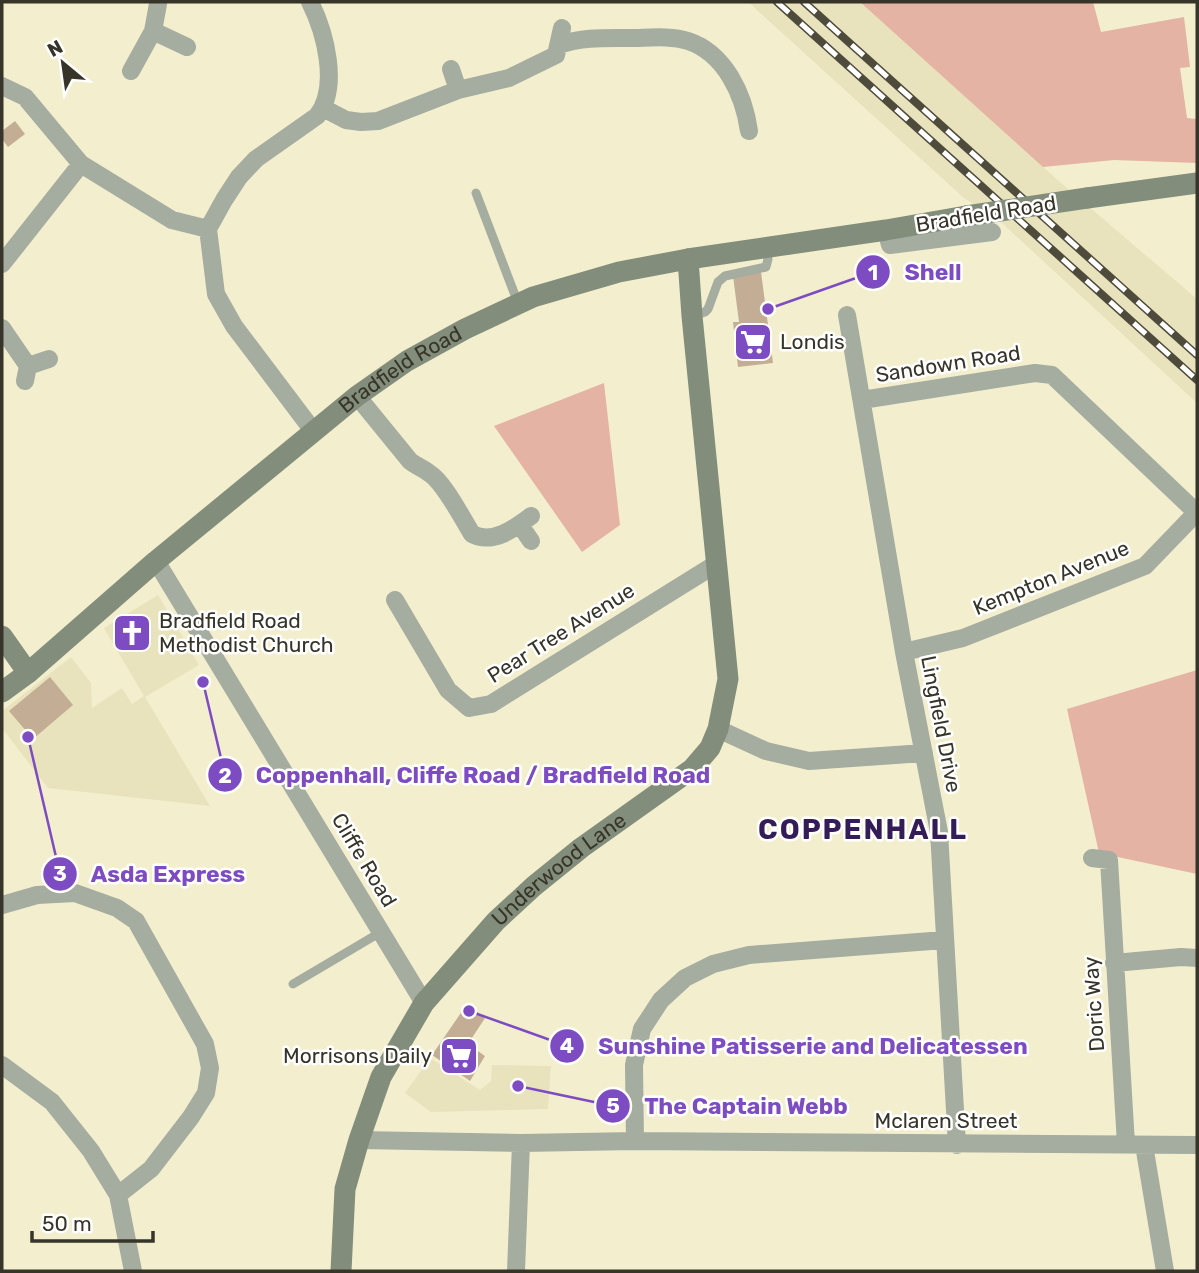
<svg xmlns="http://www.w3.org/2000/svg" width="1199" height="1273" font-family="Rubik,sans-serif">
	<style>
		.built { fill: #e8e3bc }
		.green { fill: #e4b3a4 }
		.building { fill: #c4ad95 }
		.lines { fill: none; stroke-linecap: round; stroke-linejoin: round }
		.lane { stroke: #a5aca0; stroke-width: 9 }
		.street { stroke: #a5aca0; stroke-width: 18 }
		.secondary { stroke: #828d7b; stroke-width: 21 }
		.rail-casing { stroke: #4e4b3d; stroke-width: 8 }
		.rail { stroke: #fff; stroke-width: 5; stroke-dasharray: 16; stroke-linecap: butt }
		.secondary-bridge { stroke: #828d7b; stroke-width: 21 }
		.labels { text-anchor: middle; stroke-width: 5; stroke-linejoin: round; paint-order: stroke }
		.street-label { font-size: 21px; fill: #373529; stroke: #fff }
		.poi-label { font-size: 21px; fill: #373529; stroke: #fff; text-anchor: start }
		.district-label { font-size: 28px; font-weight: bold; letter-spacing: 2px; fill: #341c56; stroke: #fff }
		.leader { fill: none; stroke: #7d4cc3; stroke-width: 2.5 }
		.callout-dot { fill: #7d4cc3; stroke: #fff; stroke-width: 2.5 }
		.mark-label { font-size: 21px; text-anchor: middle; font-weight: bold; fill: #fff }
		.callout-label { font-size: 23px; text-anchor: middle; font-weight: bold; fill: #7d4cc3; stroke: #fff; stroke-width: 5; stroke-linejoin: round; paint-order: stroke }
	</style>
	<rect width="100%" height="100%" fill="#f3efce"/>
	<path class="built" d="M748 2H860L1060 182 1197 299V403L1003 224 964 198Z
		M158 595 199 665 145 697 210 806 48 788 2 728V711L71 657 91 683 92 708 122 688 132 704 144 696 104 628Z
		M430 1058 480 1090 491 1081 492 1065 551 1066 548 1109 431 1112 405 1093Z"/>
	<path class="green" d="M860 2H1093L1101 32 1184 17 1190 67 1180 68 1187 118 1197 119V163L1114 160 1043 167Z
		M604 383 620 525 582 552 494 426Z
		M1197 670V874L1099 853 1067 709Z"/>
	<path class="building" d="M15 121 25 134 8 147 2 139V131Z
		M761 272 773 363 738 367 733 322H739L733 276Z
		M50 677 73 705 33 739 9 711Z
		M467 1004 485 1018 468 1044 485 1056 470 1081 432 1055Z"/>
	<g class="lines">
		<path class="lane" d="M476 193 518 303
			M693 316 705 312 708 309 718 282 725 276 766 267 768 259 766 248
			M293 984 381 932"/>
		<path class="street" d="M310 2C325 32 340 87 317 116L256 159 239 177 224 200 208 229 216 294 234 326 314 432
			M153 31 187 47
			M559 45C582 37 605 38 629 38 647 38 670 35 688 41 725 53 744 95 749 131
			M451 69 458 90
			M131 71 153 31 158 4
			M2 86 25 97 81 164 172 220 208 229
			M323 108 346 120 361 122 378 121 458 90 509 78 556 55 562 28
			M886 230 890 245 992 232
			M2 264 81 164
			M847 315 904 652 939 832 957 1145
			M2 328 28 366 25 381
			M28 366 49 359
			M357 396 410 461C416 466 423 468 429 473 444 482 462 518 472 534 493 545 515 528 531 516
			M862 400 1035 373 1052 375 1197 513
			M520 525 531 541
			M156 561 424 1003
			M395 600 448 690 469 708 491 704 716 564
			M904 652 963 638 1145 566 1197 512
			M718 729 766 751 809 761 924 753
			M1092 858 1109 860 1126 1144
			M2 905 37 895 75 893 117 908 136 921 205 1044 210 1068 206 1093 191 1117 151 1169 118 1195
			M1114 963 1181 957 1197 958
			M2 1065 52 1102 91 1151 118 1195 133 1271
			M359 1140 521 1143 635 1141 1197 1145
			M635 1141 634 1065 642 1029 661 1000 685 978 713 964 749 955 944 940
			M1144 1145 1165 1271
			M516 1271 521 1143"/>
		<g class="secondary">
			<path d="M1087 198 1197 183"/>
			<path d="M2 636 28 673"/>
			<path id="s1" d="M2 692 28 673 156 561 357 396 407 361 465 329 533 297 619 272 688 259 886 230 966 216"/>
			<path id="s2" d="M341 1271 345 1189 359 1140 381 1077 424 1003 496 921 534 886 581 848 692 769 710 748 718 729 728 679 692 316 688 259"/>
		</g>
		<defs>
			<path id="rail" d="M777 2 1197 380
				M804 2 1197 355"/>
		</defs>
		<use href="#rail" class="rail-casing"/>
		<use href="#rail" class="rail"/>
		<path class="secondary-bridge" d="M966 216 1087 198"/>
	</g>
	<defs>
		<symbol id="supermarket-square" viewBox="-11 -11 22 22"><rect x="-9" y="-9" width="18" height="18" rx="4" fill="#7d4cc3" stroke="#fff"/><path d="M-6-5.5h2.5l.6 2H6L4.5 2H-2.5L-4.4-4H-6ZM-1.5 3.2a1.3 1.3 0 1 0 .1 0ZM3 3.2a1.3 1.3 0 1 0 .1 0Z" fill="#fff"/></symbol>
		<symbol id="church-square" viewBox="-11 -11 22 22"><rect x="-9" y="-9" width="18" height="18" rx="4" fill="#7d4cc3" stroke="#fff"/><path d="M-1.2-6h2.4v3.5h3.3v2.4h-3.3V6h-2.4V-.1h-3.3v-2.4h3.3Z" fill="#fff"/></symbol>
	</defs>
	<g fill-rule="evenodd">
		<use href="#supermarket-square" x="731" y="320" width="44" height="44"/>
		<use href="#church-square" x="110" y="611" width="44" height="44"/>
		<use href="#supermarket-square" x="437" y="1034" width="44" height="44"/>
	</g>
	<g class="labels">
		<g class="street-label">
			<text transform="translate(986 214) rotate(-9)" y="7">Bradfield Road</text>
			<text transform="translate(948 364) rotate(-9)" y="7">Sandown Road</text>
			<text dy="7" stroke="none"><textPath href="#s1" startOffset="513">Bradfield Road</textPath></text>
			<text transform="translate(1051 578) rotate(-22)" y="7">Kempton Avenue</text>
			<text transform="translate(561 633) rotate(-32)" y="7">Pear Tree Avenue</text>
			<text transform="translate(941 724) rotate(79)" y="7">Lingfield Drive</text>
			<text transform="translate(364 860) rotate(59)" y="7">Cliffe Road</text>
			<text dy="7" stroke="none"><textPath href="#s2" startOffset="476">Underwood Lane</textPath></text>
			<text transform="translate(1094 1004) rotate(-94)" y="7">Doric Way</text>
			<text x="946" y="1128">Mclaren Street</text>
		</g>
		<g class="poi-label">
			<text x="780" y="349">Londis</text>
			<text x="159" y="628">Bradfield Road<tspan x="159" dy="24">Methodist Church</tspan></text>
			<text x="432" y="1063" text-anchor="end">Morrisons Daily</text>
		</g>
		<g class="district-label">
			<text x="863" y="839">COPPENHALL</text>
		</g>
	</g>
	<path class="leader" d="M768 309L873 272M203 682L225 775M28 737L60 874M469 1011L567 1046M518 1086L613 1106"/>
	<g class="callout-dot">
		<circle cx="768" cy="309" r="7"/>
		<circle cx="203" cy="682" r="7"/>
		<circle cx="28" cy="737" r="7"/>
		<circle cx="469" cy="1011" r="7"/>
		<circle cx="518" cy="1086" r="7"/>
		<circle cx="873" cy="272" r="18"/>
		<circle cx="225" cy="775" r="18"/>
		<circle cx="60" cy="874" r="18"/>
		<circle cx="567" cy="1046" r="18"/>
		<circle cx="613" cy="1106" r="18"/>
	</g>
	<g class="mark-label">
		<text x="873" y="280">1</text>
		<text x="225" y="783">2</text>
		<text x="60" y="881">3</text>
		<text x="567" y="1053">4</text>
		<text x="613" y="1113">5</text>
	</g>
	<g class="callout-label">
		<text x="933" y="280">Shell</text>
		<text x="483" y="783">Coppenhall, Cliffe Road / Bradfield Road</text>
		<text x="168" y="882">Asda Express</text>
		<text x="813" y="1054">Sunshine Patisserie and Delicatessen</text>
		<text x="746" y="1114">The Captain Webb</text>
	</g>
	<rect width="1199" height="1273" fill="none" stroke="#373529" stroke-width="7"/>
	<g transform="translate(63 63) rotate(331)" stroke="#ffffff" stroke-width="5" paint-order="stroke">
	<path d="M0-5L12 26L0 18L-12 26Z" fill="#373529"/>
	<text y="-10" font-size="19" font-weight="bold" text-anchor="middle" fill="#373529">N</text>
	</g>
	<path d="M32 1231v10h121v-10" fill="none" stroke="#373529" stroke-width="3.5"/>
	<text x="42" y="1231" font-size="21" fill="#373529" stroke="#ffffff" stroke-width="5" paint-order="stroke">50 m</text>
</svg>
